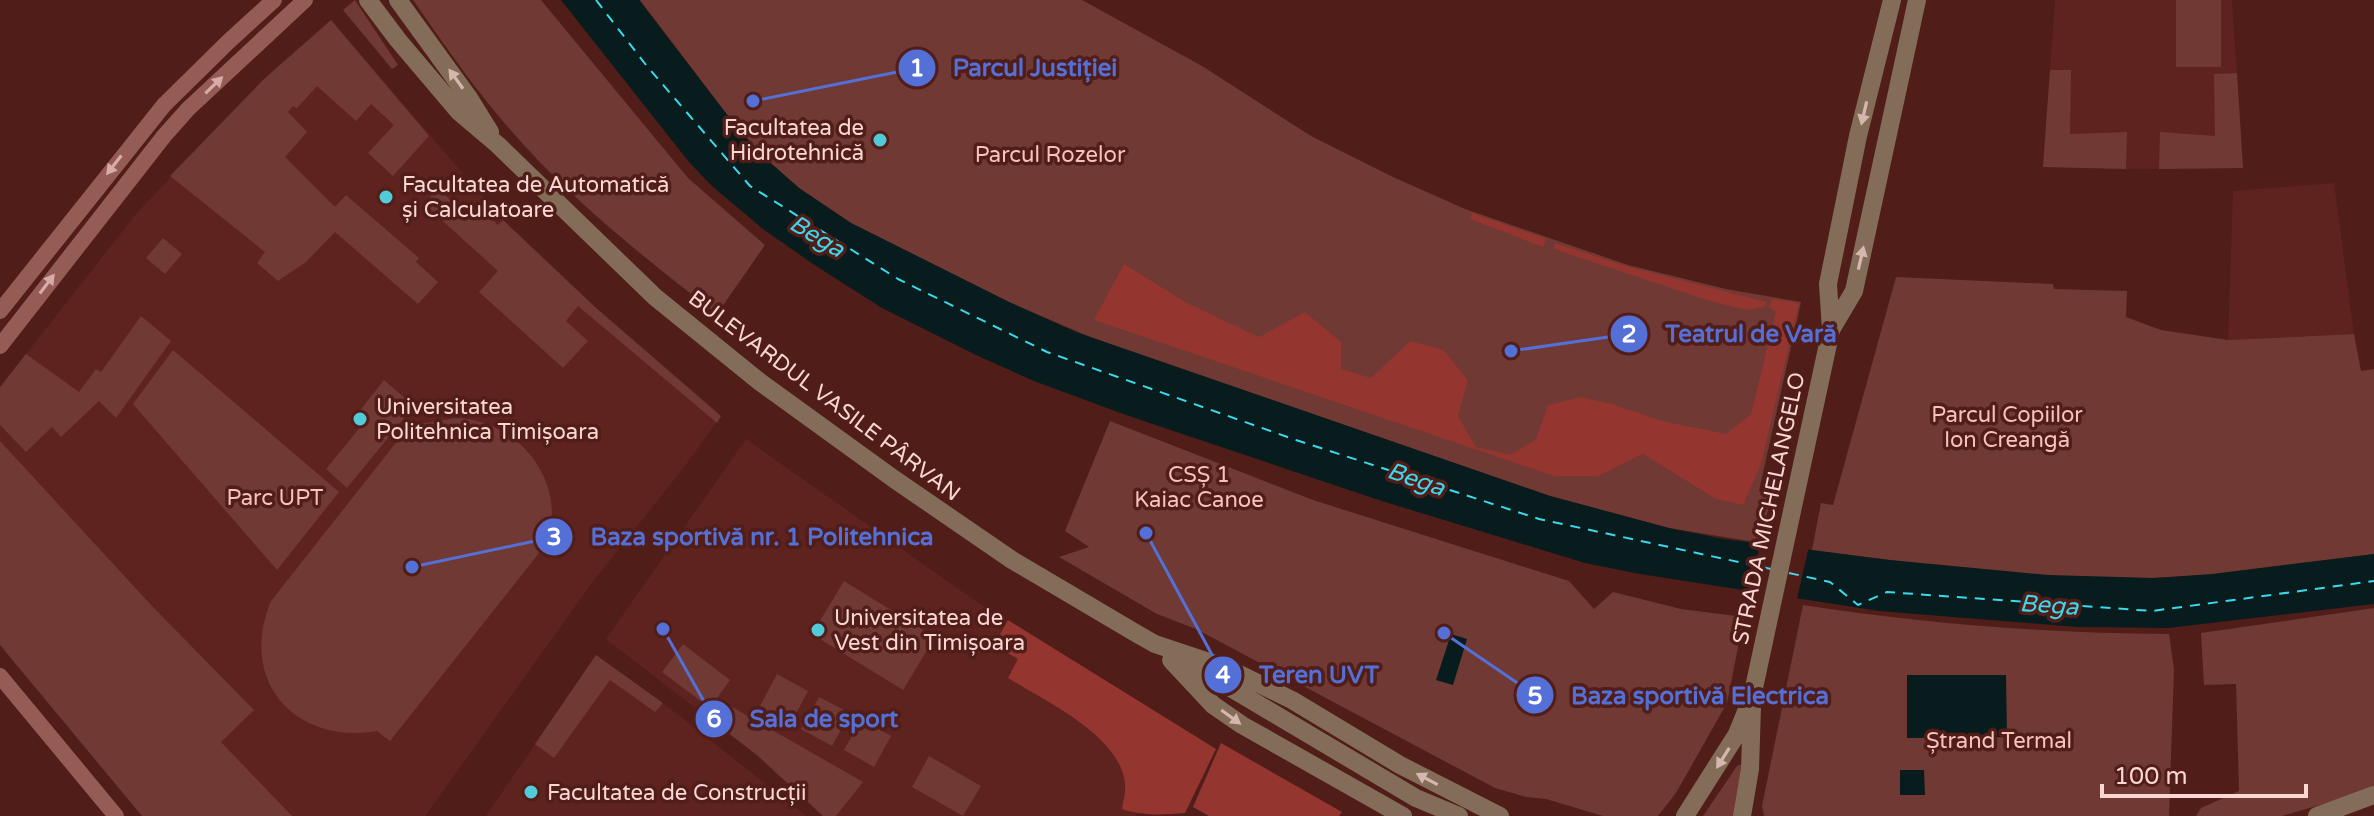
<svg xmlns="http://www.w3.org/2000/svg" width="2374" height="816" font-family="'Varela Round',sans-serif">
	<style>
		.built { fill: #5e231f }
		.green { fill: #703934 }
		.forest { fill: #943530 }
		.water { fill: #081c1e }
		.pier { fill: #501d19 }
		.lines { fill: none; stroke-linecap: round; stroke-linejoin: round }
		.ferry { stroke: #3bd9eb; stroke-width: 2; stroke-dasharray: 10 8; stroke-linecap: butt }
		.tertiary { stroke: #955b55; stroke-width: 16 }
		.secondary { stroke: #836d58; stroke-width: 18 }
		.oneway { fill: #d6b7ae }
		.oneway2 { fill: #d7aca7 }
		.poi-dot { fill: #52cbd9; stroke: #501d19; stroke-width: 3 }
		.labels { text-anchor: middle; stroke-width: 7; stroke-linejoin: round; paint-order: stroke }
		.poi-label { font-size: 22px; fill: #fad7d3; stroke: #501d19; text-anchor: start }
		.park-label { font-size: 22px; fill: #f8c2bb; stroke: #501d19 }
		.street-label { font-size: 22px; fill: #fad7d3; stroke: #501d19 }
		.water-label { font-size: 24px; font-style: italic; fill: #3bd9eb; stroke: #501d19 }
		.leader { fill: none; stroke: #5470d7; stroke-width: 3 }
		.callout-dot { fill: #5470d7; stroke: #501d19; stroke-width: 3 }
		.mark-label { font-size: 24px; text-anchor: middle; font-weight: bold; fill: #fff }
		.callout-label { font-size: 24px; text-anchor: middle; font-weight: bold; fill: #5470d7; stroke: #501d19; stroke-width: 7; stroke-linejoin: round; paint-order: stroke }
	</style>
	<rect width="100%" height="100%" fill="#501d19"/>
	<path class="built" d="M2055 0H2232L2243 168 2143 169 2043 167Z
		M331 20 503 220 595 307 721 416 685 466 592 583 425 816H142L0 645V387L136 214 262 81Z
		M2334 183 2354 334 2228 340 2233 191Z
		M746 439 977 602 1184 729 1136 816H823L756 755 606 639Z
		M596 655 680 716 806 816H486Z"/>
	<path class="green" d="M355 0 398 65 392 69 343 10Z
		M413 0H541L688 178 765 245 717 314C638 253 560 191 496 113 466 77 440 38 413 0Z
		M640 0H1082L1202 66 1311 136 1393 177 1465 209 1628 265 1726 289 1801 302 1759 491 1771 495 1761 543 1669 528 1550 496 1097 340 1009 302 851 223 799 188 765 158 735 125Z
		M2176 0H2221V67H2176Z
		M331 20 429 136 393 176 368 153 394 125 371 104 356 121 317 86 297 108 293 106 288 112 307 132 285 157 335 207 346 195 419 258 416 262 438 282 418 304 335 232 306 262 278 281 257 263 265 252 170 176 264 79Z
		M2050 70H2071L2070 134 2127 132 2126 169 2043 167Z
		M2237 73 2243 168 2159 169 2160 132 2215 136 2214 74Z
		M438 188 470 220 480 208 498 225 503 220 595 307 721 416 717 423 578 306 566 321 588 341 563 368 479 292 498 271 424 204Z
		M163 238 182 254 165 274 146 258Z
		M1896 277 2053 284 2054 289 2127 291 2126 317 2161 330 2228 340 2354 334 2361 371 2374 369V554C2300 564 2225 576 2151 578 2038 579 1924 565 1812 550L1821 503 1833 505Z
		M141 316 171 341 116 418 99 401 61 437 52 427 26 452 0 425V387L26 354 79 392 96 369 101 372Z
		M173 350 339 492 277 570 133 404Z
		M384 380 414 406 347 488 326 469 366 420 358 413Z
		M456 418C518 420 568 481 547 543L390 741 377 731C294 745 238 680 271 601L402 435 420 424Z
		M1110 421 1313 500 1569 581 1594 609 1613 592 1681 609 1744 617 1727 703 1676 793 1658 816H1603L1546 799 1526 797 1495 788 1196 629 1157 614 1059 557 1089 547 1065 531Z
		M0 441 152 606 254 710 221 742 292 816H142L0 645Z
		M844 581 935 637 903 690 812 634Z
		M1803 605C1925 624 2046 633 2169 634L2174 669 2169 816H1764L1762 806Z
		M2374 608V786L2341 799 2282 816H2196L2201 808 2239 791 2236 684 2204 685 2201 633Z
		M683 644 730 680 710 708 662 672Z
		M596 655 663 703 655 712 610 680 554 758 535 744Z
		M777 674 808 691 790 725 759 708Z
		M819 697 850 713 832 746 801 729Z
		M732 707 863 782 836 816H823L757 755 718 725Z
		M861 719 891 736 874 767 844 750Z
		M929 756 981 786 963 816 912 787Z
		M1742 764 1733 816H1703L1737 766Z"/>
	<path class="forest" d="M1472 213 1546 239 1543 247 1470 219Z
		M1555 243 1629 267 1767 302 1764 307 1747 310 1713 302 1554 249Z
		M1124 264 1187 303 1259 337 1305 312 1341 342V369L1371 378 1410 341 1444 350 1468 381 1458 416 1476 447 1510 455 1536 439 1548 405 1581 397 1612 404 1662 421 1726 434 1751 414 1776 312 1769 307 1772 299 1799 303 1761 464 1743 505 1716 499 1643 454 1598 476H1554L1094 320Z
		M1008 620 1216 749 1185 813C1164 815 1142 816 1122 809 1123 801 1126 792 1125 784 1121 736 1045 701 1008 678L1018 659 994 645Z
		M1221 743 1342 812 1339 816H1209L1193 807Z"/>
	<path class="water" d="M561 0H639L735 125 765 158 799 188 851 223 1009 302 1076 332 1550 496 1669 528 1724 539 1890 560 2048 575 2154 578 2212 574 2374 554V604L2168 628 2077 627 1879 611 1640 574 1585 563 1382 501 1126 415 1034 381 976 355 882 308 813 264 763 229 712 186 689 162Z
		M1451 634 1467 639 1453 685 1436 680Z
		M1907 675H2006L2007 737 1907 738Z
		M1900 770H1924L1925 795H1900Z"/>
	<path class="pier" d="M1761 540 1809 546 1796 603 1749 595Z"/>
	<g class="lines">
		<path class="ferry" d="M596 0 646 65 750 186 898 279 1047 352 1296 440 1539 519 1771 569
			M1789 573 1830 582 1858 605 1887 592 2152 611 2374 581"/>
		<path class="tertiary" d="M0 311 164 105 228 42 274 0
			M0 346 164 136 188 109 305 0
			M0 676 116 816"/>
		<path class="secondary" d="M368 0 398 40 459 112 498 145 655 297 760 382 894 479 1012 560 1139 635 1155 644 1227 668 1292 700 1400 765 1500 816
			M398 0 469 98 490 132
			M1831 330 1828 284 1858 136 1892 0
			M1171 660 1213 705 1242 725 1403 816
			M1187 662 1416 798 1459 816
			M1685 816 1737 734 1752 697 1831 330 1854 291 1917 0
			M1742 816 1750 769 1752 707
			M2317 816 2374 795"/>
	</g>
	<defs><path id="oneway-solid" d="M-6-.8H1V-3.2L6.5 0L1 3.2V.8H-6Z" transform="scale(2)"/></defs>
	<g class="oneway">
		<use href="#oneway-solid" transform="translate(456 79) rotate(-126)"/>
		<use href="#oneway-solid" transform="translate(1864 113) rotate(103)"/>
		<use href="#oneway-solid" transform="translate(1861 258) rotate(-77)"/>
		<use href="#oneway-solid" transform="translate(1231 717) rotate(36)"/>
		<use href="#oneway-solid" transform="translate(1723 758) rotate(122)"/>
		<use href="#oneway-solid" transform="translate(1427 779) rotate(-152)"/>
	</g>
	<g class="oneway2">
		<use href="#oneway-solid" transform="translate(214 85) rotate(-44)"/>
		<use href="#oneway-solid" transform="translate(114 165) rotate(128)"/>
		<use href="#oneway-solid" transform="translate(47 284) rotate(-53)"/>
	</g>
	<g class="poi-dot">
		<circle cx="880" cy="140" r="8"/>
		<circle cx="386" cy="197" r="8"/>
		<circle cx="360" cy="419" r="8"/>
		<circle cx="818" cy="630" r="8"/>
		<circle cx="531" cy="792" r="8"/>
	</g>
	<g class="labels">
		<g class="poi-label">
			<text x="864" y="135" text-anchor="end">Facultatea de<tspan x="864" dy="25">Hidrotehnică</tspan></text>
			<text x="402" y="192">Facultatea de Automatică<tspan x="402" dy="25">și Calculatoare</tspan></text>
			<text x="376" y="414">Universitatea<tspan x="376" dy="25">Politehnica Timișoara</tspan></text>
			<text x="834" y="625">Universitatea de<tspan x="834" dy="25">Vest din Timișoara</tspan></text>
			<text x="547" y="800">Facultatea de Construcții</text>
		</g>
		<g class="park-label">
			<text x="1050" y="162">Parcul Rozelor</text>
			<text x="2007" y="422">Parcul Copiilor<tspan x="2007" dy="25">Ion Creangă</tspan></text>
			<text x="1199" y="482">CSȘ 1<tspan x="1199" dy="25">Kaiac Canoe</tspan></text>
			<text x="275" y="505">Parc UPT</text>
			<text x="1999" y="748">Ștrand Termal</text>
		</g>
		<g class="street-label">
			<text transform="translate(825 395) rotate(37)" y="8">BULEVARDUL VASILE PÂRVAN</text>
			<text transform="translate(1768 508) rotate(-78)" y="8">STRADA MICHELANGELO</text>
		</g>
		<g class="water-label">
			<text transform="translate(817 236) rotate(31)" y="8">Bega</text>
			<text transform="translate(1416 479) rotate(19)" y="8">Bega</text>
			<text transform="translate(2049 605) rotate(4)" y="8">Bega</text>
		</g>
	</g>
	<path class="leader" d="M753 101L917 68M1511 351L1629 334M412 567L554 537M1146 533L1223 675M1444 633L1535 695M663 629L714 719"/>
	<g class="callout-dot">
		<circle cx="753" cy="101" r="8"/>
		<circle cx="1511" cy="351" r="8"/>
		<circle cx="412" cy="567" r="8"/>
		<circle cx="1146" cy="533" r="8"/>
		<circle cx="1444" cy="633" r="8"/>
		<circle cx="663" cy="629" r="8"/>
		<circle cx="917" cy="68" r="20"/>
		<circle cx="1629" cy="334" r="20"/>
		<circle cx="554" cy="537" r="20"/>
		<circle cx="1223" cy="675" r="20"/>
		<circle cx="1535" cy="695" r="20"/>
		<circle cx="714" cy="719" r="20"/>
	</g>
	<g class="mark-label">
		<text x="917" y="76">1</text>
		<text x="1629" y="342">2</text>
		<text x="554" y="545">3</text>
		<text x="1223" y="683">4</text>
		<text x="1535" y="704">5</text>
		<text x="714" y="727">6</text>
	</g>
	<g class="callout-label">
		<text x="1035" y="76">Parcul Justiției</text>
		<text x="1751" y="342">Teatrul de Vară</text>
		<text x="762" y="545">Baza sportivă nr. 1 Politehnica</text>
		<text x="1319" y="683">Teren UVT</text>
		<text x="1700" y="704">Baza sportivă Electrica</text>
		<text x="824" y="727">Sala de sport</text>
	</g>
	<path d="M2102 784v12h204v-12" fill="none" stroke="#fad7d3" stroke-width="4"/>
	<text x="2114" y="784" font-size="24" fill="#fad7d3" stroke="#501d19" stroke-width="6" paint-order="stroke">100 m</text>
</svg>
